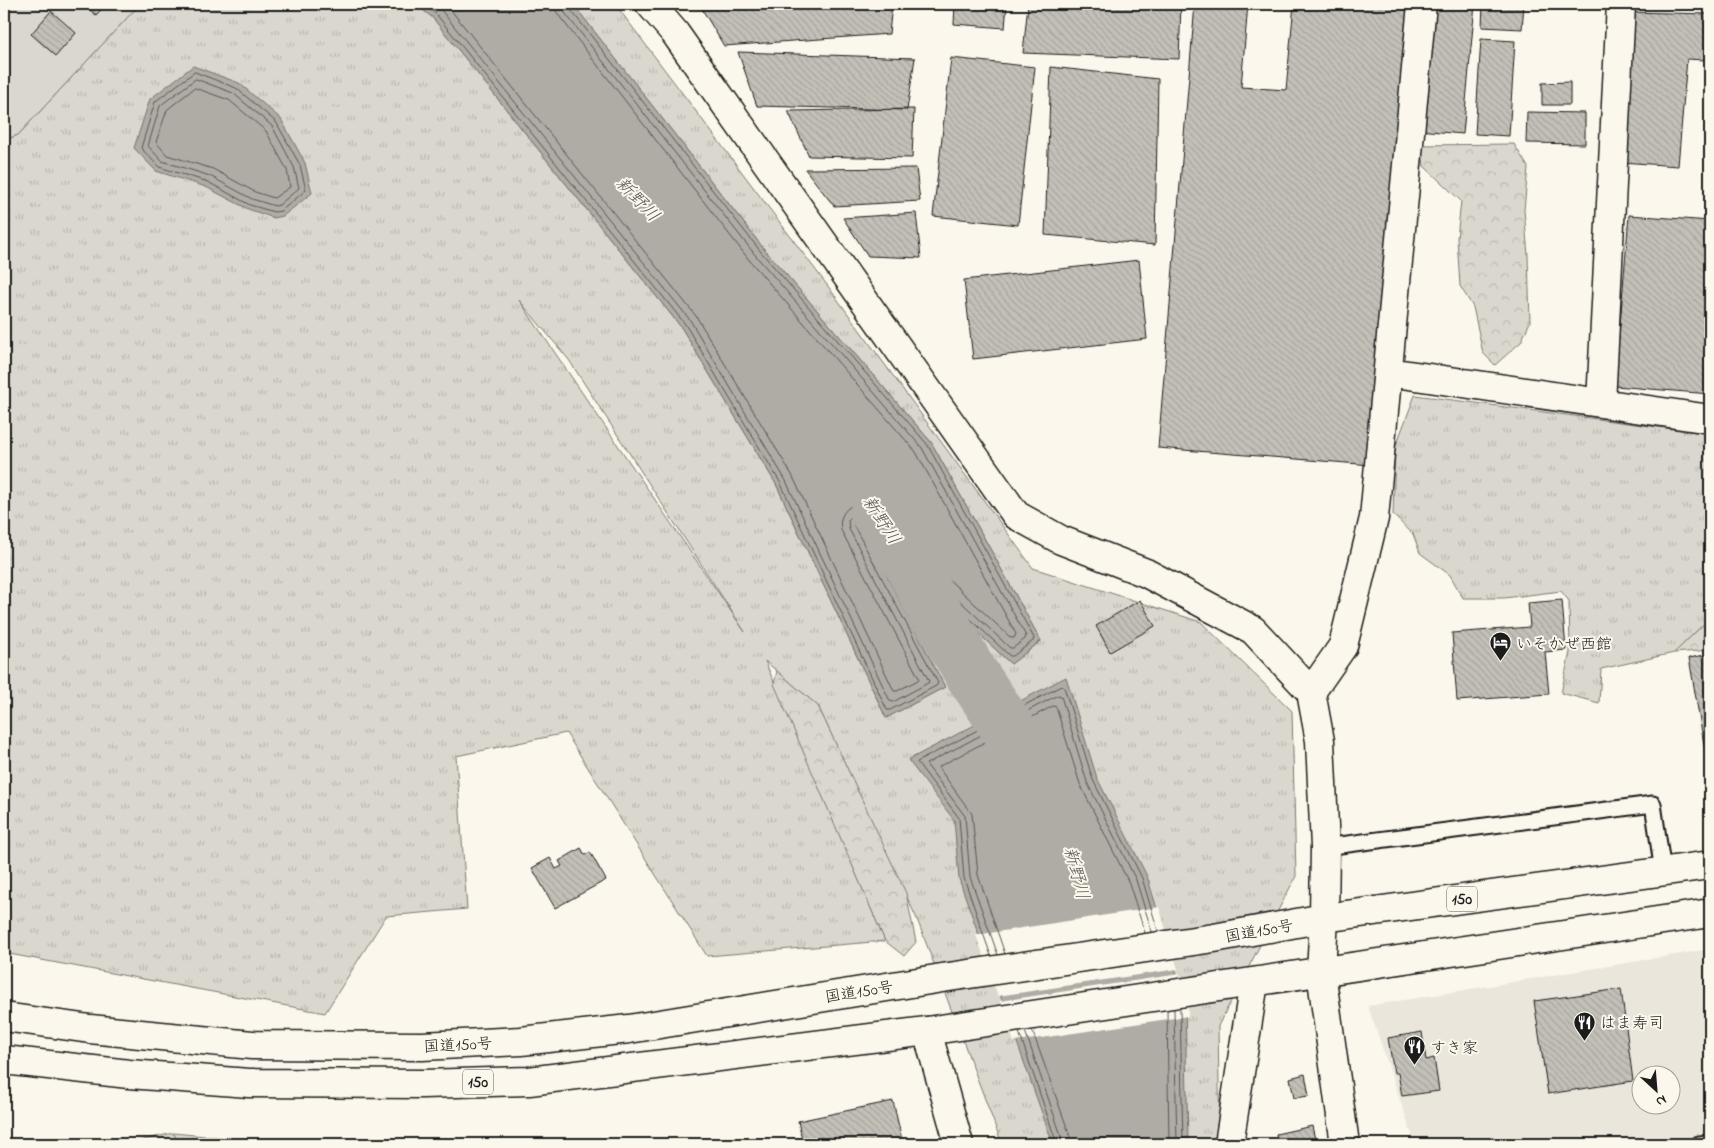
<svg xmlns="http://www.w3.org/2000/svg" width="1714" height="1148" font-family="'Indie Flower','Klee One',sans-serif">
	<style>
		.built { fill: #eae6dc; fill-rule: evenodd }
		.grass { fill: url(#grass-tufts); stroke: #7b7a75; fill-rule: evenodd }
		.forest { fill: url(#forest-crowns); stroke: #7b7a75 }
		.garden { fill: #dad7ce; stroke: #7b7a75 }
		.water { fill: #afaca5; stroke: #74726e }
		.pier { fill: #fbf7ec }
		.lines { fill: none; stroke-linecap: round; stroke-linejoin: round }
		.shore { stroke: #575653; stroke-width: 1 }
		.river { stroke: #afaca5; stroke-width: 54 }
		.building { fill: url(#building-back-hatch); stroke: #1c1c1c }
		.service-casing { stroke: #1c1c1c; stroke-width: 19 }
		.minor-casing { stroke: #1c1c1c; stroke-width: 31 }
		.tertiary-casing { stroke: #1c1c1c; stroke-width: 31 }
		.trunk-casing { stroke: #1c1c1c; stroke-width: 31 }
		.service { stroke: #fbf7ec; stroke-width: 15 }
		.minor { stroke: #fbf7ec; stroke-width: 28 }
		.tertiary { stroke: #fbf7ec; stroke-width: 28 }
		.trunk { stroke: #fbf7ec; stroke-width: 28 }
		.labels { text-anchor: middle; stroke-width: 4; stroke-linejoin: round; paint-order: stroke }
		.shield { fill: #fbf7ec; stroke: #5f5e5a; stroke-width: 1 }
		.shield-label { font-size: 15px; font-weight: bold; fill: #1c1c1c }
		.poi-label { font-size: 16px; fill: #1c1c1c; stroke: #fbf7ec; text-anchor: start }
		.street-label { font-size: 16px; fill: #1c1c1c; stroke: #fbf7ec }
		.water-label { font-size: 18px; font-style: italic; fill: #575653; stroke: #fbf7ec }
	</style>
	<defs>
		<pattern id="grass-tufts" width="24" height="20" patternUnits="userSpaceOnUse" patternTransform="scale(1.25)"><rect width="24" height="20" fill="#dad7ce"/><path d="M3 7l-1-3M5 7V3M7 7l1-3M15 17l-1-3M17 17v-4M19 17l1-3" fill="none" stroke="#bab8b0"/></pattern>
		<pattern id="forest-crowns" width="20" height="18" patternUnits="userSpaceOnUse" patternTransform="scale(1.25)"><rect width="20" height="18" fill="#dad7ce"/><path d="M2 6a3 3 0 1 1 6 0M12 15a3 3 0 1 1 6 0" fill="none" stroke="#bab8b0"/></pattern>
		<pattern id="building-back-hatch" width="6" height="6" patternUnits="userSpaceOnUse" patternTransform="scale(1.25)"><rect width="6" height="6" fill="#c3c0b8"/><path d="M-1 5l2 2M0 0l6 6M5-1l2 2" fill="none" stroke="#a7a49e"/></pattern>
	</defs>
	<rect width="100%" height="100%" fill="#fbf7ec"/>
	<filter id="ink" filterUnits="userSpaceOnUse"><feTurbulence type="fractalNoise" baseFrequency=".02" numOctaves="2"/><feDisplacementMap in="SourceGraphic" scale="10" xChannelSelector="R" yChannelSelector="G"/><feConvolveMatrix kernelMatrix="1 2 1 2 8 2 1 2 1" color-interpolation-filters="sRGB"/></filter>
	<g filter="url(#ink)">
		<path class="built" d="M1710 949V1144H1415L1368 1006ZM1642 1076H1672V1106H1642Z"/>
		<path class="grass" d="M140 4H415L432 17 681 327 776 484 886 718 945 687 855 518 1011 664 1041 641 931 442 764 249 573 4H615L827 285 1033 568 1201 622 1292 711 1296 876 1218 1026 1220 1144H1002L917 919 818 706 765 661 885 941 707 956 566 733 456 756 467 909 386 916 325 1013 4 953V140L18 135ZM519 300 569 360 745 632Z
			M1415 395 1710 434V618L1674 653 1601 669 1599 703 1561 693 1570 652 1569 601 1561 591 1504 598H1463L1450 575 1420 553 1413 534 1393 515 1395 448Z
			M173 1133 292 1144H180Z"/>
		<path class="forest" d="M1514 144 1528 167 1524 210 1528 255 1530 322 1521 342 1495 365 1483 353 1473 307 1460 286 1457 238 1461 201 1424 166 1421 145Z
			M1710 618V650L1674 653Z
			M777 671 818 706 906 893 916 942 904 956 885 941 774 684Z
			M173 1133 180 1144H126Z"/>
		<path class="garden" d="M4 4H140L18 135 4 140Z"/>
		<path class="water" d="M415 4H573L764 249 931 442 1041 641 1011 664 857 519 945 687 886 718 776 484 681 327 432 17Z
			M193 66 239 83 281 119 305 163 312 193 283 216 274 218 248 209 206 187 156 171 134 148 150 99Z
			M1066 677 1097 778 1147 876 1185 1001 1188 1144H1053L959 879 954 820 908 760Z"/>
		<path class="pier" d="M1159 907 1178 969 998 996 976 935Z
			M1180 974 1188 1001V1016L1014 1042 1000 1001Z"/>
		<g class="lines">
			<path class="shore" d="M423 4 436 14 685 324 780 482 887 710H890L936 686 938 683 854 526V522L858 518 864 519 1010 656H1013L1033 641 1034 638 927 444 761 252 570 9 569 4
				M433 4 441 10 690 320 785 479 890 701 893 702 928 683 929 681 849 529 848 520 856 512 863 511 868 514 1010 648H1013L1025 639 1026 636 922 448 756 256 565 13 563 4
				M446 4 696 316 792 475 894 691H897L918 680 919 678 841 530C837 510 856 497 873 508L1011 638H1014L1016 634 916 452 750 261 560 17 556 11 555 4
				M195 72 236 88 276 122 300 165 306 190 281 211 274 212 250 205 208 182 159 167 141 148 155 102Z
				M196 79 233 93 272 126 294 167 299 188 279 205 275 206 252 199 210 176 162 161 148 146 160 106Z
				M195 88 229 100 266 131 287 170 290 187 274 198 255 192 213 169 167 155 156 142 167 110Z
				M1005 954 978 875 972 814 938 767 1053 706 1056 707 1080 784 1129 883 1145 933
				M998 955 970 877 965 816 926 764 1058 695 1061 696 1087 782 1136 880 1152 932
				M991 956 964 878 959 818 917 762 1061 686 1064 687 1093 780 1142 878 1158 931
				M1180 1008 1183 1144
				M1174 1009 1177 1144
				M1167 1010 1169 1144
				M1032 1030 1070 1136 1071 1144
				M1025 1031 1064 1144
				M1019 1032 1057 1144"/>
			<path class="river" d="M877 512 911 564 936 613 971 673 1027 757 1037 775"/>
		</g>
		<path class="building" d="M83 4H106L96 15Z
			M699 4H892L889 34 724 46Z
			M955 4H1007L1005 28 954 24Z
			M1028 4H1181L1179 59 1023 53Z
			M1195 4H1248L1241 87 1286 90 1294 4H1409L1372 465 1158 448Z
			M1429 4H1475L1463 134 1418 130Z
			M1483 4H1524L1522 29 1482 27Z
			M51 11 76 33 56 56 31 34Z
			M1629 12 1709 14 1705 60 1687 59 1678 166 1621 162Z
			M1481 39 1515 41 1509 136 1475 134Z
			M738 52 915 58 907 110 757 106Z
			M951 58 1035 67 1018 225 933 216Z
			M1051 67 1158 79 1155 245 1045 235Z
			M1570 82V105H1542V83Z
			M914 109 912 158 809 156 788 111Z
			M1527 112 1585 113V144L1526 143Z
			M916 168 920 201 834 206 805 169Z
			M916 213 921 258 868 256 843 218Z
			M1629 215 1710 221V394L1615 386Z
			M1139 260 1147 339 973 359 964 280Z
			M1140 600 1155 626 1110 652 1096 626Z
			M1562 600 1566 650 1545 652 1549 694 1457 701 1452 633 1530 627 1528 603Z
			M1710 654V772L1709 773 1689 658Z
			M581 848 585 855 590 852 606 880 555 908 532 868 550 858 556 869 562 866 559 861Z
			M1621 989 1633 1081 1548 1094 1534 1001Z
			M1422 1032 1426 1060 1434 1058 1439 1091 1402 1096 1398 1073H1394L1388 1038Z
			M1305 1074 1309 1096 1294 1098 1290 1078Z
			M893 1101 903 1144H803L798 1121Z
			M1312 1126 1316 1144H1278L1276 1134Z"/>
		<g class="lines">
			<defs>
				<path id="service" d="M1325 847 1653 804 1663 872
					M1699 1144 1710 1143"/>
				<path id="minor" d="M650 4 675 33 1016 515 1061 540 1146 573 1253 630 1311 692 1320 741 1325 847 1324 918 1321 972
					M1388 372 1710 419
					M1601 403 1621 4
					M1311 692 1343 646 1374 518 1422 4
					M927 1031 959 1144
					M1229 1144 1254 982"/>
				<path id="tertiary" d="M1321 972 1345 1144"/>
				<path id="trunk" d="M4 1017 90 1029 252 1045 422 1046 521 1041 629 1029 942 978 1214 938 1324 918 1710 865
					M4 1060 129 1074 249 1083 423 1084 529 1081 927 1031 1710 913"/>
			</defs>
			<use href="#service" class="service-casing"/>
			<use href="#minor" class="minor-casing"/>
			<use href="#tertiary" class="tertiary-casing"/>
			<use href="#trunk" class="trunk-casing"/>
			<use href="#service" class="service"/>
			<use href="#minor" class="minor"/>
			<use href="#tertiary" class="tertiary"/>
			<use href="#trunk" class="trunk"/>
		</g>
	</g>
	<defs>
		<symbol id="hotel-pin" viewBox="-11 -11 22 30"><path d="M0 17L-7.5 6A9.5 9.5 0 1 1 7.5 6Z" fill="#1c1c1c" stroke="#fbf7ec"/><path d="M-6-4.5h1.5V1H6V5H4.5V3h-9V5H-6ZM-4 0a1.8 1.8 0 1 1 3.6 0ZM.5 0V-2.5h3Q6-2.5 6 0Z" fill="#fff"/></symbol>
		<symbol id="restaurant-pin" viewBox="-11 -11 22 30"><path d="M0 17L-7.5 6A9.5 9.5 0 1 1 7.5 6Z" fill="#1c1c1c" stroke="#fbf7ec"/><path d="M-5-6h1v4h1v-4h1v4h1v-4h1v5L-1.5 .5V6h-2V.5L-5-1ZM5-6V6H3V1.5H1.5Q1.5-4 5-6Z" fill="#fff"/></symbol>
	</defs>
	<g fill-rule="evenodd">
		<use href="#hotel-pin" x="1488" y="630" width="25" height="34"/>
		<use href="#restaurant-pin" x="1572" y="1010" width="25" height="34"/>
		<use href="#restaurant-pin" x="1402" y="1034" width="25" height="34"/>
	</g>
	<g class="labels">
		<g class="shield">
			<rect x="1447" y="886.5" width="30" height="25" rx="4"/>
			<rect x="463" y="1069.5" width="30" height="25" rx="4"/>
		</g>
		<g class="shield-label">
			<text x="1462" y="904">150</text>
			<text x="478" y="1087">150</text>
		</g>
		<g class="poi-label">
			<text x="1516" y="649">いそかぜ西館</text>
			<text x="1600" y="1028">はま寿司</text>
			<text x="1430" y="1053">すき家</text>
		</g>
		<g class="street-label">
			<text transform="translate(1259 930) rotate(-10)" y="6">国道150号</text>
			<text transform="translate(859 991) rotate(-9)" y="6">国道150号</text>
			<text transform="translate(458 1044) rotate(-3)" y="6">国道150号</text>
		</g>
		<g class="water-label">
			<text transform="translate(638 199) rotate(46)" y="6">新野川</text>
			<text transform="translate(882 520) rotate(57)" y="6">新野川</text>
			<text transform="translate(1077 873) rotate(75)" y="6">新野川</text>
		</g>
	</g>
	<rect width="1714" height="1148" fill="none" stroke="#fbf7ec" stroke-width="20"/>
	<rect x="10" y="10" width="1694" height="1128" fill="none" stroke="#1c1c1c" stroke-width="2" filter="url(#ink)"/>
	<g transform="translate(1656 1090) rotate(154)"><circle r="24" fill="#fbf7ec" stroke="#a29f99"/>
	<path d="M0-4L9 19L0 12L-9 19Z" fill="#1c1c1c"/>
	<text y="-8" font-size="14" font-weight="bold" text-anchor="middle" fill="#1c1c1c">N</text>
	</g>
</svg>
